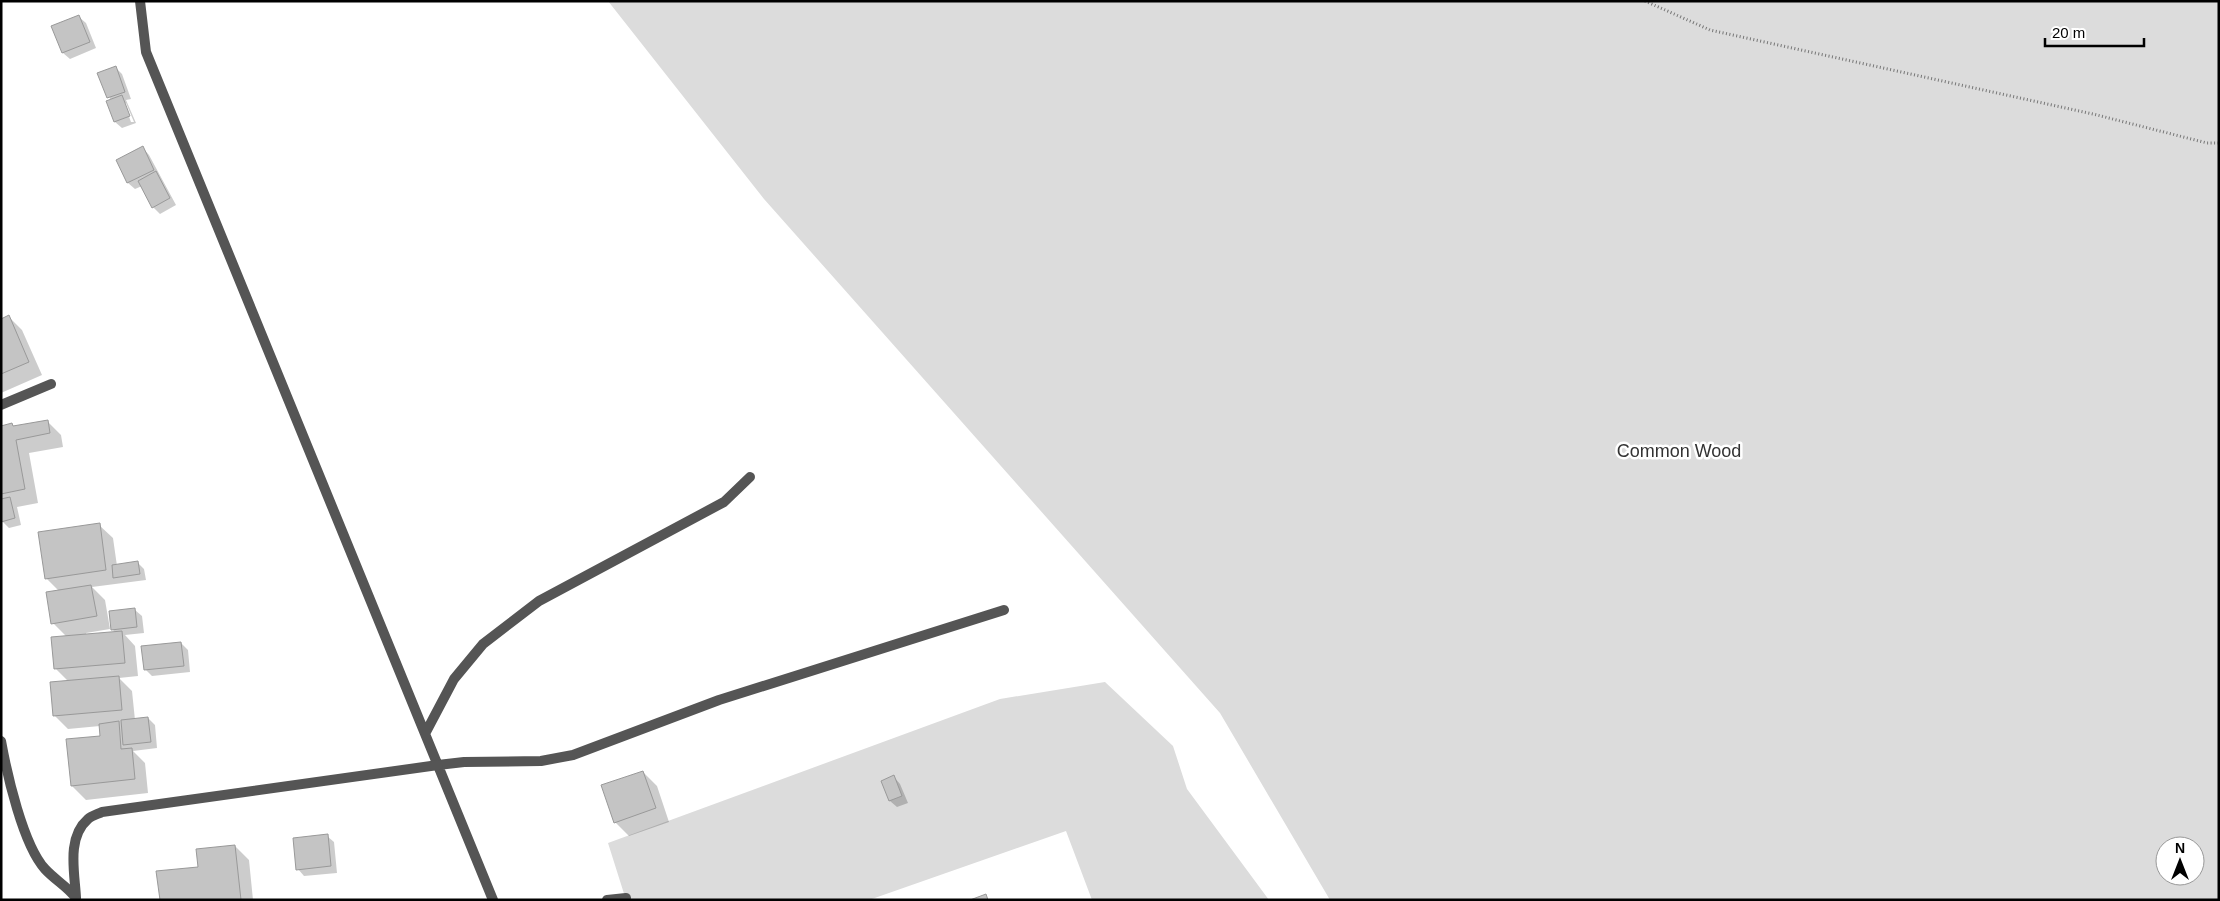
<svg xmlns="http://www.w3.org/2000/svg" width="2220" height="901" font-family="Arial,sans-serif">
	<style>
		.green { fill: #dcdcdc; fill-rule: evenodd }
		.shadow { fill: #0003; fill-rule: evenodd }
		.building { fill: #c4c4c4; stroke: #999 }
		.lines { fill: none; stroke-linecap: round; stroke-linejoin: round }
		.path { stroke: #777; stroke-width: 3; stroke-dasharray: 1 2.5; stroke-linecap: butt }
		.lane { stroke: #555; stroke-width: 10 }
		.street { stroke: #555; stroke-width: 10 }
		.labels { text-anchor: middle; stroke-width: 5; stroke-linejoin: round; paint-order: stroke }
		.park-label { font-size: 18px; fill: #333; stroke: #fff }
	</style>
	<rect width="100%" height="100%" fill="#fff"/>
	<path class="green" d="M608 1H2219V900H1330L1220 713 764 199ZM2165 846H2195V876H2165Z
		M1105 682 1173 746 1187 789 1269 900H1092L1066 831 869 900H626L608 843 1000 699Z"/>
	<path class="shadow" d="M79 17 86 23 96 48 70 59 63 53 53 27Z
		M115 67 122 74 131 99 126 100 136 123 122 128 115 122 111 101 99 73ZM124 103H126L134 122H131Z
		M143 148 149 155 176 205 160 214 153 207 142 186 135 189 128 183 117 160Z
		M9 317 22 330 42 375 1 393V320Z
		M47 421 61 435 63 447 29 453 38 503 17 507 21 525 9 528 2 521 1 516V427L12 425 14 427Z
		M99 525 113 538 117 566 138 563 144 569 146 580 92 587 105 600 110 629 86 633 87 635 116 633 112 629 135 610 142 616 144 633 125 635 135 646 138 676 119 678 132 691 135 720 148 718 155 725 157 748 133 751 145 763 148 793 86 800 72 786 101 737 100 726 68 729 54 715 68 681 56 669 53 639 67 637 53 623 59 591 46 578Z
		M181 643 188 650 190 672 152 676 145 669Z
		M643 772 657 786 669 822 629 836 615 822Z
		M894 777 900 784 908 803 897 807 890 801Z
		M327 836 334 842 337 873 304 876 298 869Z
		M235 846 249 860 253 900H161L200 868Z"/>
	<path class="building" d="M79 15 90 42 62 53 51 26Z
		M116 66 125 92 107 98 97 73Z
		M122 95 130 116 114 122 106 101Z
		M143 146 154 170 127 183 116 160Z
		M156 171 170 198 152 208 138 181Z
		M9 315 29 362 1 374V319Z
		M48 420 50 433 16 440 25 489 1 494V426L12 423 13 426Z
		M10 497 15 518 1 522V499Z
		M100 523 106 570 45 579 38 532Z
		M138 561 140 574 113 578 112 565Z
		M91 585 97 616 51 624 46 592Z
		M135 608 137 627 111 630 109 611Z
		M122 631 125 663 54 669 51 637Z
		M181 642 184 666 144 670 141 646Z
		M119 676 122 710 53 716 50 682Z
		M148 717 151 742 123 745 121 720Z
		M119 721 121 749 132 748 135 779 71 786 66 739 100 736 99 724Z
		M643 771 656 808 614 823 601 785Z
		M894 775 902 796 889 801 881 781Z
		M328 834 331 866 296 870 293 838Z
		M235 845 241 900H160L156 871 198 867 196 849Z
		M986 894 988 900H970Z"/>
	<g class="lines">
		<path class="path" d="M1645 1 1710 30 2093 114 2207 143H2219"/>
		<path class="lane" d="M140 1 146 52 493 900
			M1 405 51 384
			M426 732 454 679 483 644 539 601 724 502 750 477
			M438 765 464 762 541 761 573 755 719 700 1004 610
			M607 900 626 898"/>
		<path class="street" d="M1 741C7 774 23 845 45 869 55 880 67 886 76 898
			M76 898C75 874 66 838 88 819 91 816 98 814 102 812L438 765"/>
	</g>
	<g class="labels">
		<g class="park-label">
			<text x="1679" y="457">Common Wood</text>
		</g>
	</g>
	<rect width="2220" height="901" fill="none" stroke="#000000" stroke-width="5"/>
	<g transform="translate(2180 861)"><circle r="24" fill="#ffffff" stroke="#999999"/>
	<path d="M0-4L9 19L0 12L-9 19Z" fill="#000000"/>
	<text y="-8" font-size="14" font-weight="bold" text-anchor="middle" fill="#000000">N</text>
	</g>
	<path d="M2045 38v8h99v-8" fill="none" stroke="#000000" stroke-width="2.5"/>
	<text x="2052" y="38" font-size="15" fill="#000000" stroke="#ffffff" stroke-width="4" paint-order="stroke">20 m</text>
</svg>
